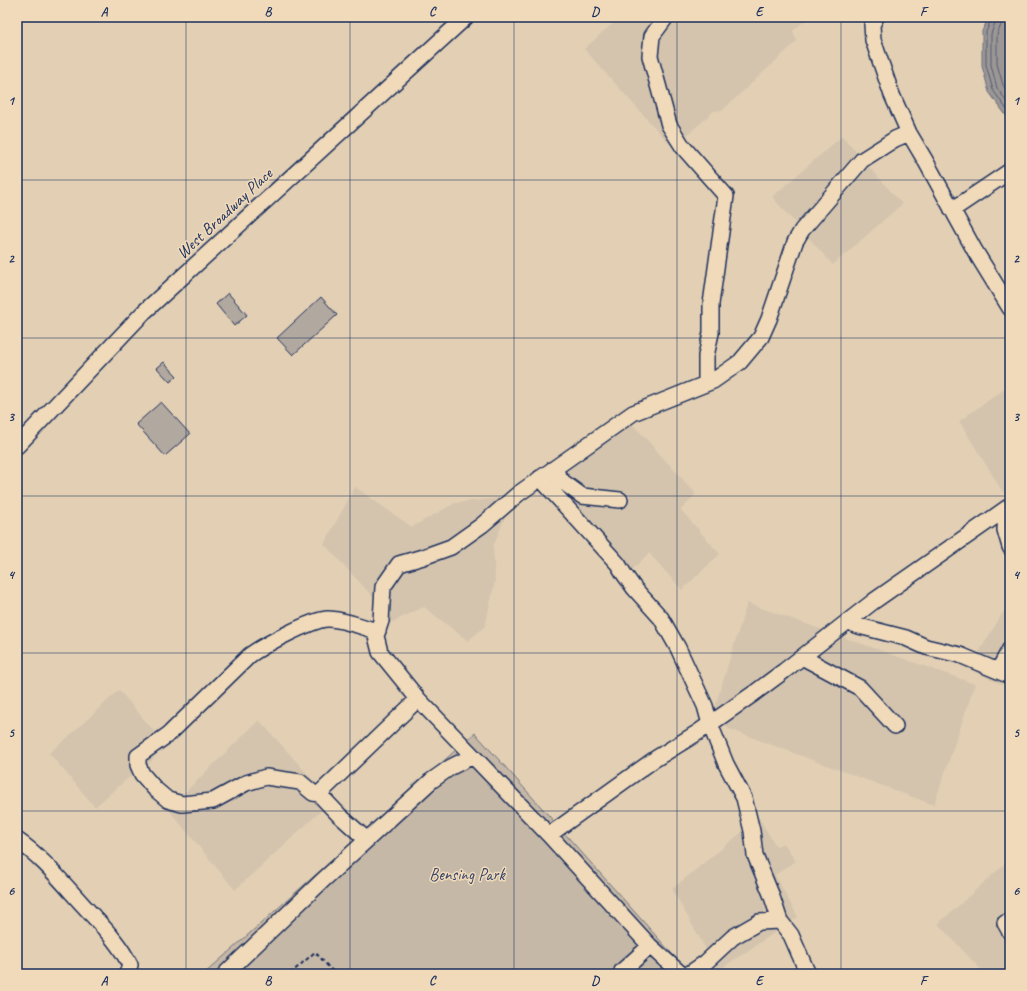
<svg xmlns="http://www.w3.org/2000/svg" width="1027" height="991" font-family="Caveat,sans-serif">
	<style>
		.built { fill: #d4c4ae }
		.green { fill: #c6b8a7; stroke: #707482 }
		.water { fill: #9c9795; stroke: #686d7f }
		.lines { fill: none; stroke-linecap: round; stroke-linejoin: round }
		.shore { stroke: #4f5974; stroke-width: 1 }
		.building { fill: #b1a89f; stroke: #1b2f5e }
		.minor-casing { stroke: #1b2f5e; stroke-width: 18 }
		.path { stroke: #1b2f5e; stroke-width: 2; stroke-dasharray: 4 3; stroke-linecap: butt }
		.minor { stroke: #f0dab9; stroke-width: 15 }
		.grid { fill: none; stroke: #1b2f5e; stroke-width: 1; stroke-opacity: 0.55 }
		.labels { text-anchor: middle; stroke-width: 3; stroke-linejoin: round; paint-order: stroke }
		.street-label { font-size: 17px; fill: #1b2f5e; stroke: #f0dab9 }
		.park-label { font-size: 17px; fill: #354469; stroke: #f0dab9 }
		.neatline { fill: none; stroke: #1b2f5e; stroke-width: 1.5 }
		.grid-label { font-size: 13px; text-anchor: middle; font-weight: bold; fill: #1b2f5e }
	</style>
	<rect width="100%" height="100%" fill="#e3d0b4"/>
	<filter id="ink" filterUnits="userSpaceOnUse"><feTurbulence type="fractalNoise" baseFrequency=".025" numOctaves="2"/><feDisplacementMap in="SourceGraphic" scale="8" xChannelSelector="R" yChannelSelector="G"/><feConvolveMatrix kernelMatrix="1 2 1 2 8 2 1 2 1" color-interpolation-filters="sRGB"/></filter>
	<g filter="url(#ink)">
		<path class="built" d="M620 17H809L793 31 797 41 723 110 714 111 673 148 584 49Z
			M842 136 902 204 833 265 772 197Z
			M1010 385V502H1009L959 421Z
			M629 420 696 494 681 510 720 554 682 590 649 553 628 574 545 478Z
			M355 487 412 527 455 503 498 498 508 510 493 547 495 582 485 626 468 641 424 607 386 625 376 618 373 597 324 544Z
			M1010 601V688L975 672 974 660Z
			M747 603 975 684 934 805 729 729 713 713Z
			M119 690 164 743 151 762 127 779 95 807 49 753 68 737Z
			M259 720 332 801 235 890 168 809Z
			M759 818 776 846 784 843 796 861 775 875 798 917 719 970 707 951 672 889Z
			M1010 859V974H985L938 924Z"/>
		<path class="green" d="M475 733 690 974H204Z"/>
		<path class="water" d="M989 17H1010V121L989 92 982 66V31Z"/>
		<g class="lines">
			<path class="shore" d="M992 17 986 32V65L993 90 1010 114
				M997 17 991 34V65L997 88 1010 106
				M1003 17 1002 22 997 35V64L1003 85 1010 96"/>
		</g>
		<path class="building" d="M228 293 247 315 234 326 216 304Z
			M321 297 337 315 293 355 277 338Z
			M164 362 177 376 170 382 157 368Z
			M161 402 190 434 165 456 136 424Z"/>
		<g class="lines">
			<defs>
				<path id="minor" d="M666 17 652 36 650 56 669 125 683 147 726 196 711 304V333L706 356V383
					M876 17 872 25 873 40 892 95 909 133 925 160 975 251 1010 308
					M952 210 1010 171
					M17 446 144 312 466 17
					M553 469 563 482 582 496 620 500
					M540 478 618 564 624 574 634 588 661 618 678 648 705 706 710 724 726 764 744 798 752 831 755 855 771 894 780 921 791 935 808 974
					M1006 509 1005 530 1010 547
					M851 619 855 625 906 638 926 647 960 655 1010 676
					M378 631C364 628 341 618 327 619 311 620 264 645 250 655L169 734 138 756V765L142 774 155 789 168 800 182 804 213 801 246 783 266 777 300 782 313 793 319 794 418 699
					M802 657 860 688 895 726
					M998 671 1010 649
					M319 794 339 815 367 840
					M549 835 655 759 697 733 753 694 784 671 874 601 1010 506
					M17 840C42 857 62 882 83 905 100 924 119 942 130 965L127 974
					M1005 923 1010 932
					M622 971 650 946
					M225 974 321 882 431 781 451 767 473 756
					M681 974 650 946 549 835 418 699 380 652 376 636 381 621 383 587 399 564 423 557 451 547 482 525 518 494 633 413 713 381 740 362 761 337 769 319 795 242 802 230 862 160 895 139 909 133
					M689 974 705 963 733 937 759 922 780 921"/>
			</defs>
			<use href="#minor" class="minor-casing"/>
			<path class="path" d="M290 974 315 952 335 974"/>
			<use href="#minor" class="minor"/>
		</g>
	</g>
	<path class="grid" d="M186 17V974M350 17V974M514 17V974M677 17V974M841 17V974M17 180H1010M17 338H1010M17 496H1010M17 653H1010M17 811H1010"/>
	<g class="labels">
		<g class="street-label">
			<text transform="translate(224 213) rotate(-43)" y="6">West Broadway Place</text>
		</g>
		<g class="park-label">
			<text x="467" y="880">Bensing Park</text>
		</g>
	</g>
	<rect width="1027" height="991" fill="none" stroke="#f0dab9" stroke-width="44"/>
	<rect x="22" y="22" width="983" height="947" class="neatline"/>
	<g class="grid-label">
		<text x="104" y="16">A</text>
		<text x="268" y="16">B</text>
		<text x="432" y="16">C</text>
		<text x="595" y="16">D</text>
		<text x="759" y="16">E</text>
		<text x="923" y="16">F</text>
		<text x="11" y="105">1</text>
		<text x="1016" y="105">1</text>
		<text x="11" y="263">2</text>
		<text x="1016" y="263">2</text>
		<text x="11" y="421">3</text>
		<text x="1016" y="421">3</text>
		<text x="11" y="579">4</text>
		<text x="1016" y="579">4</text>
		<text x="11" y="737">5</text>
		<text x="1016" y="737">5</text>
		<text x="11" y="895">6</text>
		<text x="1016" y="895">6</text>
		<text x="104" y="985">A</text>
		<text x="268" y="985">B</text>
		<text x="432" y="985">C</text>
		<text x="595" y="985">D</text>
		<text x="759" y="985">E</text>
		<text x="923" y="985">F</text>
	</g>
</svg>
